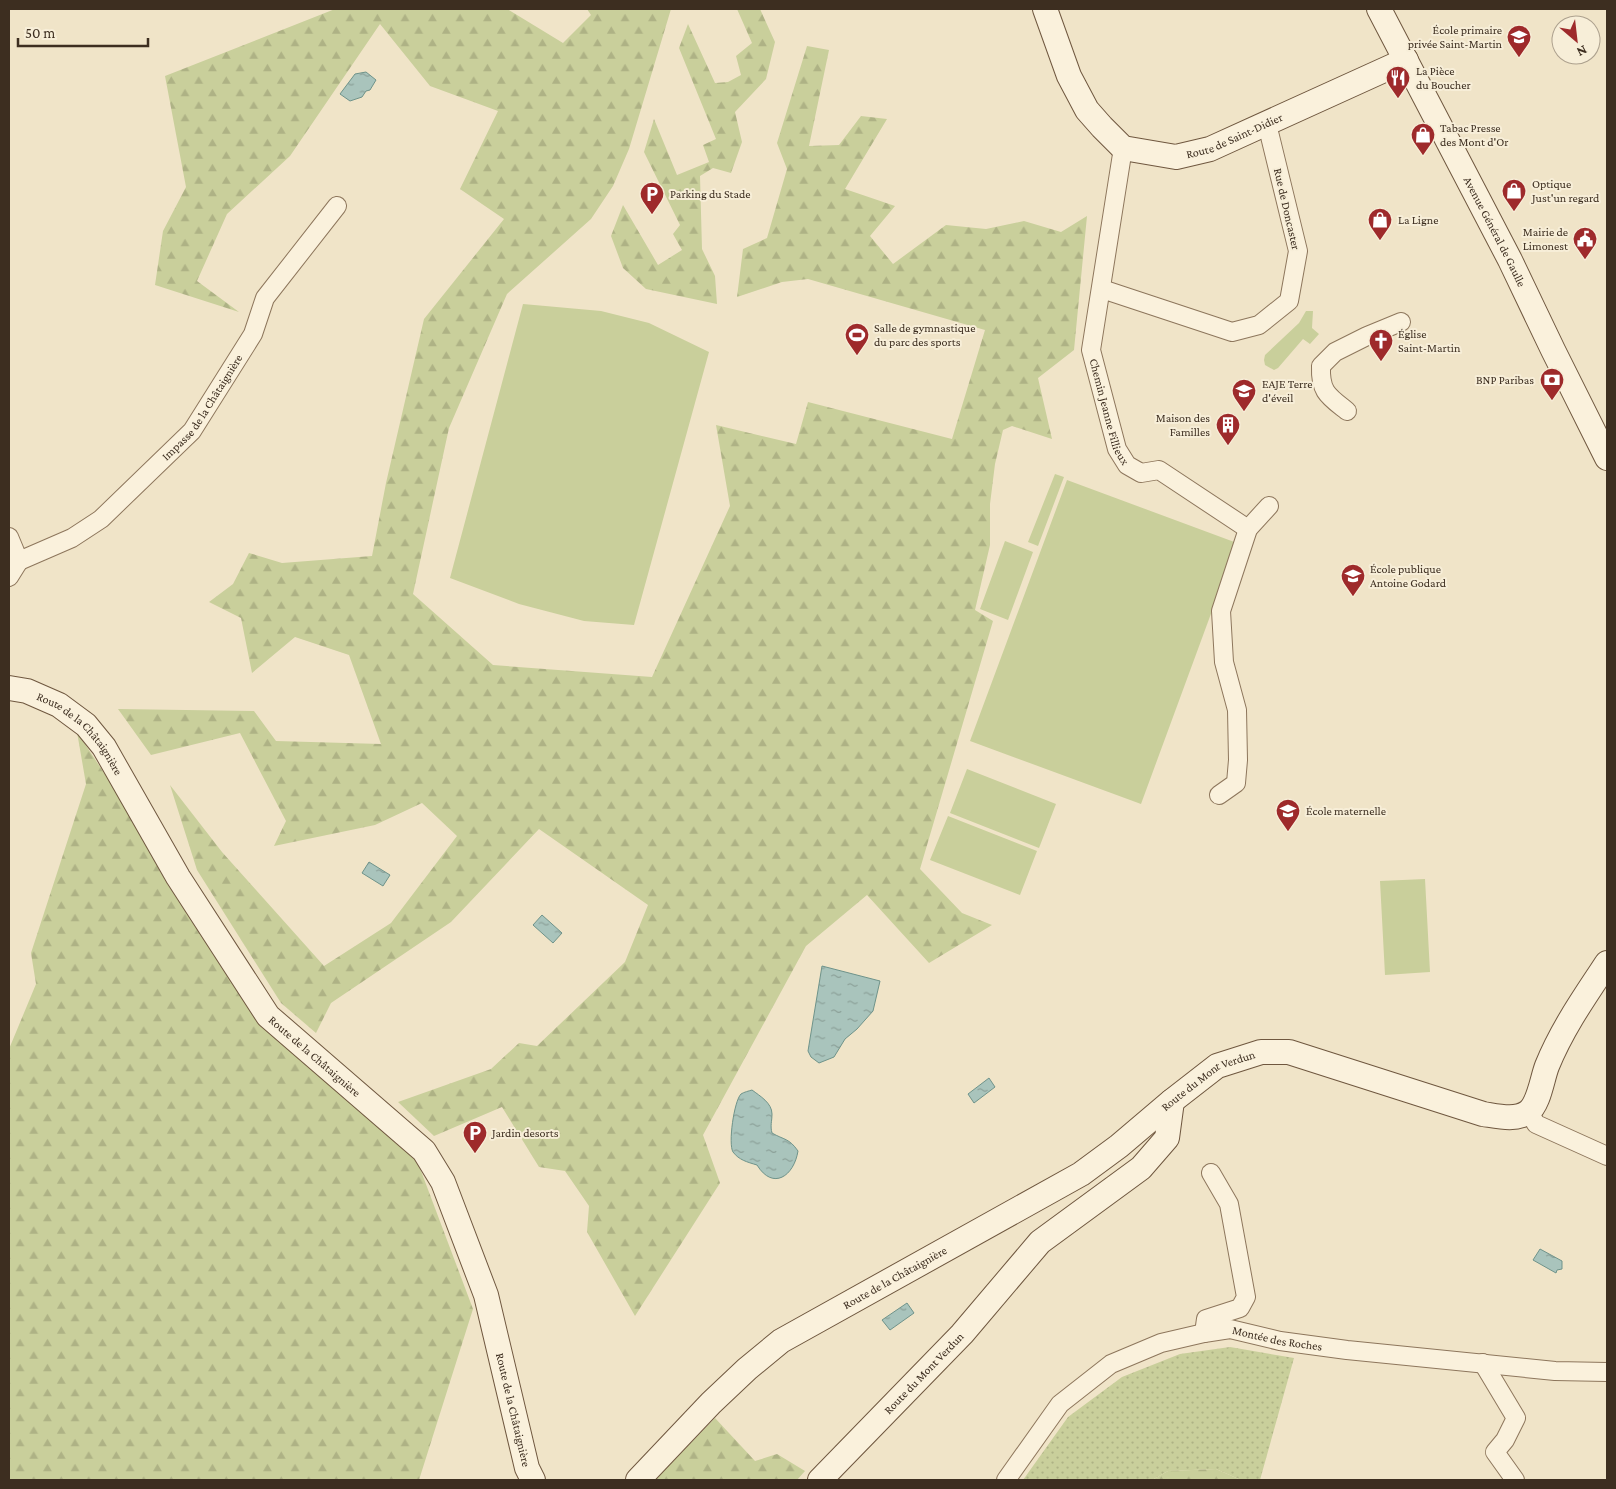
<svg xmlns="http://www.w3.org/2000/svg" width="1616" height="1489" font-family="'Crimson Pro',serif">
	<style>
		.grass { fill: url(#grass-dots) }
		.forest { fill: url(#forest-firs) }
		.green { fill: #c9cf9b }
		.water { fill: url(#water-ripples); stroke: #6f938a }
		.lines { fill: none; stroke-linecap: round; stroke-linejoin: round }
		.street-casing { stroke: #8d765c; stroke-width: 20 }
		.secondary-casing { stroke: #6f573f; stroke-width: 26 }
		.street { stroke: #faf1dc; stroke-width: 18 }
		.secondary { stroke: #faf1dc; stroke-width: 24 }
		.labels { text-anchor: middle; stroke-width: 4; stroke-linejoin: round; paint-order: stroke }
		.poi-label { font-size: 12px; fill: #3d2e20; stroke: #f7eed8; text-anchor: start }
		.street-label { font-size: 12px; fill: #3d2e20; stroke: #f7eed8 }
	</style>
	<defs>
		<pattern id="grass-dots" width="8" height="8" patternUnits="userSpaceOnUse" patternTransform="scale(1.25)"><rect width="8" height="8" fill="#c9cf9b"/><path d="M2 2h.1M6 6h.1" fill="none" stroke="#aeb285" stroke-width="1.8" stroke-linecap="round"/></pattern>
		<pattern id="forest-firs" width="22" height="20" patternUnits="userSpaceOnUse" patternTransform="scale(1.25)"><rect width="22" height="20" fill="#c9cf9b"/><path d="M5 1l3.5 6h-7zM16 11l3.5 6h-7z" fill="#aeb285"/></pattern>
		<pattern id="water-ripples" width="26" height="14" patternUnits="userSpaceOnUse" patternTransform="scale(1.25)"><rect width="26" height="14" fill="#a9c4bc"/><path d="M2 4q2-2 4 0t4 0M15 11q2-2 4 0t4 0" fill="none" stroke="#8ba098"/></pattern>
	</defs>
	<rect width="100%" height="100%" fill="#f0e4c8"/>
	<path class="grass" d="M1230 1347 1294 1358 1260 1480H1241L1216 1469 1168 1471 1152 1480H1023L1068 1417 1122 1377 1180 1354Z"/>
	<path class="forest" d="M335 9H507L563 43 591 15 587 9H671L629 149 613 186 591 219 507 294 449 428 413 594 493 665 652 677 730 506 716 425 796 444 808 402 952 439 985 330 808 279 782 282 737 297 743 249 767 238 787 169 777 143 807 46 829 50 809 146 839 145 861 116 887 119 845 189 895 206 870 236 893 264 946 225 986 229 1024 221 1061 232 1087 216 1074 350 1038 378 1052 439 1012 426 1003 430 995 464 990 504V545L975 610 993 621 920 869 962 913 992 925 929 963 867 895 806 946 703 1135 720 1183 635 1316 587 1232 589 1206 565 1171 539 1167 502 1107 434 1136 398 1102 491 1069 519 1043 537 1046 625 962 648 905 539 829 451 922 331 1003 316 1033 281 1003 197 870 170 785 222 852 324 966 391 923 457 836 422 803 375 825 274 846 286 821 240 733 151 755 118 709 254 711 276 741 381 744 349 655 295 637 252 673 241 618 209 602 233 584 249 553 282 563 372 556 386 483 424 319 504 219 460 189 498 111 430 86 380 24 290 156 227 214 197 281 239 312 155 285 163 231 186 187 165 76Z
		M737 9H760L775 42 766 79 735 112 742 142 731 173 713 168 700 176 702 249 715 276 717 304 646 289 623 268 611 236 623 205 658 265 682 250 673 234 680 225 644 152 654 119 677 175 709 162 703 145 716 139 679 48 688 24 715 83 728 82 741 75 736 56 752 43Z
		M77 732 112 785 165 880 256 1020 304 1058 366 1112 418 1163 473 1309 419 1480H9V1049L36 984 31 953 86 784Z
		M715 1418 755 1461 777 1454 805 1471 797 1480H655Z
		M1216 1469 1241 1480H1152L1168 1471Z"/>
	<path class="green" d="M523 304 601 311 649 323 709 352 634 625 584 621 519 604 450 578Z
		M1306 311H1313L1312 328 1319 334 1310 344 1303 339 1278 368 1274 370 1265 365 1264 360 1265 355 1299 323Z
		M1055 474 1064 477 1038 546 1028 542Z
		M1067 480 1237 543 1141 804 970 741Z
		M1005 541 1033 552 1008 620 980 609Z
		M967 769 1056 804 1039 848 950 813Z
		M948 816 1037 851 1020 895 930 860Z
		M1425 879 1430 972 1385 975 1380 881Z"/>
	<path class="water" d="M366 72 376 80 370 90 366 91 362 97 350 101 340 94 355 74Z
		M369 862 390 875 383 886 362 873Z
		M542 915 562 933 553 943 533 925Z
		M822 966 880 981 873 1011 857 1029 845 1039 834 1057 819 1063 811 1057 808 1051Z
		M989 1078 995 1087 974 1103 968 1094Z
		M752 1090C760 1096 772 1103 772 1114 772 1121 770 1126 772 1133 784 1140 789 1138 798 1151 794 1176 773 1191 757 1165 747 1162 739 1160 733 1152 728 1144 734 1101 741 1094 744 1092 749 1091 752 1090Z
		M1540 1249 1562 1261V1269L1557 1270 1556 1273 1533 1260Z
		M907 1303 914 1313 890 1330 882 1320Z"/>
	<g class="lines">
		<defs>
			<g id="street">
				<path id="s1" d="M1123 148 1091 350 1117 449 1127 465 1141 473 1159 470 1248 529"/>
				<path d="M1102 289 1232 332 1259 325 1289 301 1298 251 1267 124"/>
				<path d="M1347 411C1328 396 1320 392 1321 366L1335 352 1367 336 1401 322"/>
				<path d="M9 537 19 561 9 577"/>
				<path id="s2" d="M19 561 72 538 101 519 192 431 253 334 265 298 337 206"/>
				<path d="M1219 795 1236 783 1238 760 1237 710 1224 662 1221 611 1248 529 1269 506"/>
				<path d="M1529 1112 1536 1124 1607 1156"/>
				<path d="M1204 1333 1206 1319 1240 1308 1246 1297 1229 1204 1211 1173"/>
				<path d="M1483 1363 1516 1418 1505 1440 1495 1452 1515 1480"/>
				<path id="s3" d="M1006 1480 1060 1404 1111 1364 1161 1343 1204 1333 1230 1329 1280 1341 1347 1350 1555 1371 1607 1372"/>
			</g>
			<g id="secondary">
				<path id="s4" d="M1045 9 1069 76 1087 110 1102 127 1123 148 1176 157 1210 149 1406 60"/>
				<path id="s5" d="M1379 9 1510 260 1553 350 1607 458"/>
				<path id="s6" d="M9 688 27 691 59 705 86 725 104 747 178 877 268 1016 424 1151 443 1182 486 1295 527 1468 533 1480"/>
				<path id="s7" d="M638 1480 711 1403 747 1369 781 1341 1081 1174 1119 1146 1172 1101 1217 1066 1261 1052H1289L1483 1114C1497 1116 1516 1121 1528 1112 1539 1104 1542 1079 1547 1066 1562 1029 1585 996 1607 963"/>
				<path id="s8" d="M820 1480 962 1334 1040 1242 1141 1168 1167 1138 1172 1101"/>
			</g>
		</defs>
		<use href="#street" class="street-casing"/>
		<use href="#secondary" class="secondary-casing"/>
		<use href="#street" class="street"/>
		<use href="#secondary" class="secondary"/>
	</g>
	<defs>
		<symbol id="school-pin" viewBox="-11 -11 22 30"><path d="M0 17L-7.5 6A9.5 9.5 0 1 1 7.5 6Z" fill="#9e2a2b" stroke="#f7eed8"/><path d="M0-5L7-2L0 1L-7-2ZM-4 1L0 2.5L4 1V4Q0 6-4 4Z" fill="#fff"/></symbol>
		<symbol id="restaurant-pin" viewBox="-11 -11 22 30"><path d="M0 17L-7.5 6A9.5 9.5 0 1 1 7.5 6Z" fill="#9e2a2b" stroke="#f7eed8"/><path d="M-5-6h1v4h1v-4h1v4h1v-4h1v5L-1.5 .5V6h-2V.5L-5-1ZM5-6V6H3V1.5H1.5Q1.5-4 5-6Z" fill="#fff"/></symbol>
		<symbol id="shop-pin" viewBox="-11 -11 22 30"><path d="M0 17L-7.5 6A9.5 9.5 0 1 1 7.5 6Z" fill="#9e2a2b" stroke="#f7eed8"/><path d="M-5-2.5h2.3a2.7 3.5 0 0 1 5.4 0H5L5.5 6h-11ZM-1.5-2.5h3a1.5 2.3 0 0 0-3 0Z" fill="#fff"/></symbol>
		<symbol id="parking-pin" viewBox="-11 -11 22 30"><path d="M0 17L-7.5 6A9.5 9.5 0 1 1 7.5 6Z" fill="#9e2a2b" stroke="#f7eed8"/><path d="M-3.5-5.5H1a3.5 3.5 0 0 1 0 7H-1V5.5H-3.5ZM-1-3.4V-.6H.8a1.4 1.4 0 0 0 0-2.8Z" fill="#fff"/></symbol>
		<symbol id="civic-pin" viewBox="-11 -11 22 30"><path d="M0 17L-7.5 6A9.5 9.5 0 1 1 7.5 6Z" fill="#9e2a2b" stroke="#f7eed8"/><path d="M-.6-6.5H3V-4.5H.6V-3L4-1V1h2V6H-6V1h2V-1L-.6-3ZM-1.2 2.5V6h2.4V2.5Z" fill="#fff"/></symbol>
		<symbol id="stadium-pin" viewBox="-11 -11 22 30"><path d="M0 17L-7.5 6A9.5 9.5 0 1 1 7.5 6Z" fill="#9e2a2b" stroke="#f7eed8"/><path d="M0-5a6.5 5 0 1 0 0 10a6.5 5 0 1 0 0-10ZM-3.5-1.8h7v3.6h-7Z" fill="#fff"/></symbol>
		<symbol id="church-pin" viewBox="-11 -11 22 30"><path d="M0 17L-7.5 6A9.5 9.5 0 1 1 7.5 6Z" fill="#9e2a2b" stroke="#f7eed8"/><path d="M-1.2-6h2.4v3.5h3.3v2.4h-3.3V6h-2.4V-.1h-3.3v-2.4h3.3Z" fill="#fff"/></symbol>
		<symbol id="bank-pin" viewBox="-11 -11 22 30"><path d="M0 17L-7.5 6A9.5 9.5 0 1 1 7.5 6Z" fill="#9e2a2b" stroke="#f7eed8"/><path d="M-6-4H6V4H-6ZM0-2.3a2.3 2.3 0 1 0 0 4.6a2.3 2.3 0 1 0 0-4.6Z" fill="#fff"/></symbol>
		<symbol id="building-pin" viewBox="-11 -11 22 30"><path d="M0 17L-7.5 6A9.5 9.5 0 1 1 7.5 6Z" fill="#9e2a2b" stroke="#f7eed8"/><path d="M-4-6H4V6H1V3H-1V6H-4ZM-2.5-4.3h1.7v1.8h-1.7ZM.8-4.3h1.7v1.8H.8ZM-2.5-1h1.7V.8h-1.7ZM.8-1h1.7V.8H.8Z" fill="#fff"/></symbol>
	</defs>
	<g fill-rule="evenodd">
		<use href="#school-pin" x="1505" y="23" width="28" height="38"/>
		<use href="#restaurant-pin" x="1384" y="64" width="28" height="38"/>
		<use href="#shop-pin" x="1409" y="121" width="28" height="38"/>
		<use href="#shop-pin" x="1500" y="177" width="28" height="38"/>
		<use href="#parking-pin" x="638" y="180" width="28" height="38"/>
		<use href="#shop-pin" x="1366" y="206" width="28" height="38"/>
		<use href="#civic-pin" x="1571" y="225" width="28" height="38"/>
		<use href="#stadium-pin" x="843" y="321" width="28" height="38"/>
		<use href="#church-pin" x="1367" y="327" width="28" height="38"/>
		<use href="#bank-pin" x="1538" y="366" width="28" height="38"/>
		<use href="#school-pin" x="1230" y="377" width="28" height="38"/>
		<use href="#building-pin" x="1214" y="411" width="28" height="38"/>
		<use href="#school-pin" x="1339" y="562" width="28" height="38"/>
		<use href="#school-pin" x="1274" y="797" width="28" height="38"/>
		<use href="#parking-pin" x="461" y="1119" width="28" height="38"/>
	</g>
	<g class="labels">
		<g class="poi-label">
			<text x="1502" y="34" text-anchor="end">École primaire<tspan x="1502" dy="14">privée Saint-Martin</tspan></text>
			<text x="1416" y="75">La Pièce<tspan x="1416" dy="14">du Boucher</tspan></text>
			<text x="1440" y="132">Tabac Presse<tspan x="1440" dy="14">des Mont d'Or</tspan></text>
			<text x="1532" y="188">Optique<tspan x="1532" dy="14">Just'un regard</tspan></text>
			<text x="670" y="198">Parking du Stade</text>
			<text x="1398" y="224">La Ligne</text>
			<text x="1568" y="236" text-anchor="end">Mairie de<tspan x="1568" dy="14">Limonest</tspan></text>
			<text x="874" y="332">Salle de gymnastique<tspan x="874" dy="14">du parc des sports</tspan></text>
			<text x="1398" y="338">Église<tspan x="1398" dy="14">Saint-Martin</tspan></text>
			<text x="1534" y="384" text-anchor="end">BNP Paribas</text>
			<text x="1262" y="388">EAJE Terre<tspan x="1262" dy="14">d'éveil</tspan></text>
			<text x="1210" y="422" text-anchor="end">Maison des<tspan x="1210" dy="14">Familles</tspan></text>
			<text x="1370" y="573">École publique<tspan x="1370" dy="14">Antoine Godard</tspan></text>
			<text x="1306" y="815">École maternelle</text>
			<text x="492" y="1137">Jardin desorts</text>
		</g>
		<g class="street-label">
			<text dy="4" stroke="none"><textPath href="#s4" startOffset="278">Route de Saint-Didier</textPath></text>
			<text transform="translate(1287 209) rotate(77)" y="4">Rue de Doncaster</text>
			<text dy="4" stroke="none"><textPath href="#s5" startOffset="251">Avenue Général de Gaulle</textPath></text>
			<text dy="4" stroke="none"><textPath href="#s2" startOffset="244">Impasse de la Châtaignière</textPath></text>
			<text dy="4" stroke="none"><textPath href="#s1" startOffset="269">Chemin Jeanne Fillieux</textPath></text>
			<text dy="4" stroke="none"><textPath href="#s6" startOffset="88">Route de la Châtaignière</textPath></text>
			<text dy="4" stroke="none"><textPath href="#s6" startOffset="492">Route de la Châtaignière</textPath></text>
			<text dy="4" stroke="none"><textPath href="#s7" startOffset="702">Route du Mont Verdun</textPath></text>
			<text dy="4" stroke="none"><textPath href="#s7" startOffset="330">Route de la Châtaignière</textPath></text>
			<text dy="4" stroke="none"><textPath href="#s3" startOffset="331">Montée des Roches</textPath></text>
			<text dy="4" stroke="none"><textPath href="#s8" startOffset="149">Route du Mont Verdun</textPath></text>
			<text dy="4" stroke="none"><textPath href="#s6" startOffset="912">Route de la Châtaignière</textPath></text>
		</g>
	</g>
	<rect width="1616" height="1489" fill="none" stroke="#3d2e20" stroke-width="20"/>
	<g transform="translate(1576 40) rotate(152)"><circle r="24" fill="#f7eed8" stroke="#ada18e"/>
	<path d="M0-4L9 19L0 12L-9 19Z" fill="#9e2a2b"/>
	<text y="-8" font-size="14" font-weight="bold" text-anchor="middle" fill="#3d2e20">N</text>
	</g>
	<path d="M18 38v8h130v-8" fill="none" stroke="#3d2e20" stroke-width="2.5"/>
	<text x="25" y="38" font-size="15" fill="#3d2e20" stroke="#f7eed8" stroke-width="4" paint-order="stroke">50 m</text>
</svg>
